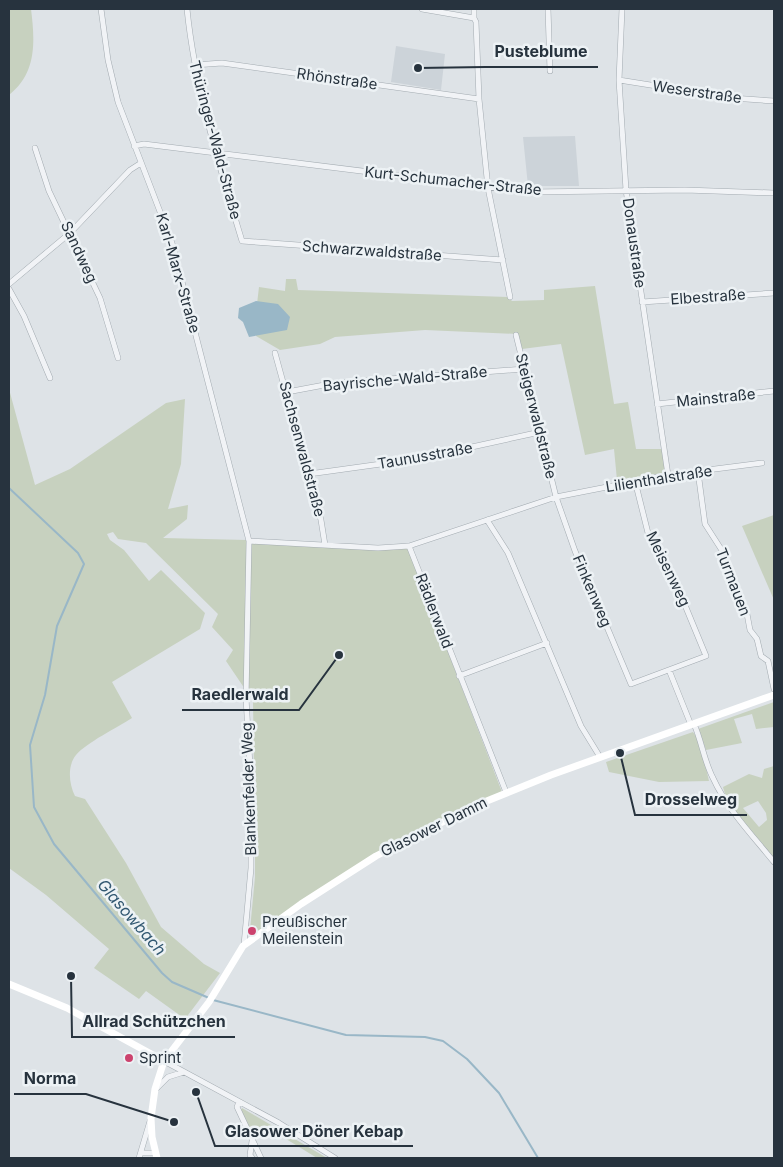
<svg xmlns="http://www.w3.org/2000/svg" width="783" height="1167" font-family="Inter,sans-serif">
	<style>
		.built { fill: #ccd3d9 }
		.green { fill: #c7d1bf; fill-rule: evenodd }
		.water { fill: #99b7c7 }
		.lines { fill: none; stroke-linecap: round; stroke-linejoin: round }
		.stream { stroke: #99b7c7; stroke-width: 2 }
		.street-casing { stroke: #a3abb1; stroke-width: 6 }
		.street { stroke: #f1f3f6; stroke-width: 5 }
		.secondary { stroke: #fff; stroke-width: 7 }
		.poi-dot { fill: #cc436e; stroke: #edf2f5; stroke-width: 2 }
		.labels { text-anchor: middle; stroke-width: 5; stroke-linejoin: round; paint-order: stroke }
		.street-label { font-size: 15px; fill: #27333e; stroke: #edf2f5 }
		.poi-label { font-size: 15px; fill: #27333e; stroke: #edf2f5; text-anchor: start }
		.water-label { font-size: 16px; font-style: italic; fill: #325871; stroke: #edf2f5 }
		.leader { fill: none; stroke: #27333e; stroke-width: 2 }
		.callout-dot { fill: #27333e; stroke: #edf2f5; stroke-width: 2 }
		.callout-label { font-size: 16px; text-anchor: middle; font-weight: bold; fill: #27333e; stroke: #edf2f5; stroke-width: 5; stroke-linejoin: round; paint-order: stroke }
	</style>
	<rect width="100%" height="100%" fill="#dee3e7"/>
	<path class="built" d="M396 46 445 54 441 90 391 82Z
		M575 136 579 186H528L523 137Z"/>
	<path class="green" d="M9 9H31C35 41 37 73 9 95Z
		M286 279H296L298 290 508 297 512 301 544 300V290L595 286 614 404 628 402 636 449H662L665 473 617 480 614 449 585 455 561 344 522 349 517 334 425 330 335 337 320 344 280 350 256 336 254 329 259 287 285 291Z
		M9 389 35 485 70 469 166 403 185 399 181 464 168 509 188 505 187 519 163 538 247 540 408 548 502 792 443 818 256 933H253L250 930 255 877V834L253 701 226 661 233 650 212 627 218 614 146 543 118 539 113 532 107 534 110 540 124 550 149 581 161 570 205 613 200 629 112 682 132 718C118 727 86 743 76 755 67 766 69 784 75 796L85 799 126 863 161 927 204 964 220 973 185 1019 146 991 139 999 94 968 109 949 46 895 9 868Z
		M774 515V600L742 526Z
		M774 702V727L756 729 752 714 734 719 742 743 706 750 698 729Z
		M693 732 700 742 709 781 659 782 609 772 606 762Z
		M774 766V860C759 837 729 814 723 787L749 774 762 778 764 769ZM758 801 766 813 767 820 759 827 743 808Z
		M242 1108 327 1158H317L265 1126 255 1140 241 1111Z"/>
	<path class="water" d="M256 301 278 304 290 317 287 330 249 337 243 322 238 318 239 308Z"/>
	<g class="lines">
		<path class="stream" d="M9 488 78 553 84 564 57 626 45 695 30 745 34 807 54 844 162 973 172 982 209 998
			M213 1000 346 1035 425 1037 443 1041 467 1059 499 1093 538 1158"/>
		<defs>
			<path id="street" d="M101 9 108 60 118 102 172 243 249 541 246 698 251 783V868L244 945
				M187 9C195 88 219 165 242 241L503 260
				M422 9 474 18
				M474 9V18L476 22 479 99 488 188 510 297
				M548 9 550 71
				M622 9 619 80 626 190 668 475
				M195 65 222 63 479 99
				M619 80 732 98 774 101
				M134 146 144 144 531 192 685 190 774 193
				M35 148 49 191 100 298 118 358
				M9 284 70 233 130 170 141 163
				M9 289 24 316 50 378
				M642 302 774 293
				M516 335 556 497 575 551 631 684 706 656 675 581 648 533 635 481
				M275 353 321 520 325 545
				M287 392 335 383 524 369
				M657 404 774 391
				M698 472 705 524 723 552 730 581 736 591 739 605 747 614 750 630 757 639 761 656 768 661 774 689
				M309 474 417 459 540 432
				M487 520 508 553 581 726 600 757
				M249 541 378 548 409 546 556 497 668 475 762 463
				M409 546 506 792
				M669 670 691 725
				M459 676 547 643
				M694 724C702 742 704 761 713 778 727 809 753 836 774 862
				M164 1061 279 1123 335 1158
				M156 1089 168 1077 184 1072
				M239 1102 237 1107 261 1158
				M252 1141 250 1155 252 1158
				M141 1153H156
				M139 1158 150 1121"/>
		</defs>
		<use href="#street" class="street-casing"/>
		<use href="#street" class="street"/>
		<path class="secondary" d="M9 984 67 1008 164 1061
			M157 1158 152 1137 151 1118 155 1089 164 1061 209 1002 243 946 301 904 376 856 472 807 551 775 774 695"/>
	</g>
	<g class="poi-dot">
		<circle cx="252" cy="931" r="5"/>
		<circle cx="129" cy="1058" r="5"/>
	</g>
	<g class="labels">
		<g class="street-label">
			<text transform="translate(337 79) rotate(8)" y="5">Rhönstraße</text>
			<text transform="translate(697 92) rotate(8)" y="5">Weserstraße</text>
			<text transform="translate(215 140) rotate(75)" y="5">Thüringer-Wald-Straße</text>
			<text transform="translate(453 181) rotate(6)" y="5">Kurt-Schumacher-Straße</text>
			<text transform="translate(634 243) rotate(82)" y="5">Donaustraße</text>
			<text transform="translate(372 251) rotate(4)" y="5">Schwarzwaldstraße</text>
			<text transform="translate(79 252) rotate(65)" y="5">Sandweg</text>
			<text transform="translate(178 273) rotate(74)" y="5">Karl-Marx-Straße</text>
			<text transform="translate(708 297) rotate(-4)" y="5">Elbestraße</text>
			<text transform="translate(405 379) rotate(-5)" y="5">Bayrische-Wald-Straße</text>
			<text transform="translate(716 398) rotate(-6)" y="5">Mainstraße</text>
			<text transform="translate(536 416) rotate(76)" y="5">Steigerwaldstraße</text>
			<text transform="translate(302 449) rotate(75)" y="5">Sachsenwaldstraße</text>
			<text transform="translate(425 456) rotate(-10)" y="5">Taunusstraße</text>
			<text transform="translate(659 479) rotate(-9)" y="5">Lilienthalstraße</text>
			<text transform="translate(668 569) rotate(64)" y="5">Meisenweg</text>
			<text transform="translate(733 582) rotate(69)" y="5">Turmauen</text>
			<text transform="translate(592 591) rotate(67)" y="5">Finkenweg</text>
			<text transform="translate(434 611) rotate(69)" y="5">Rädlerwald</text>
			<text transform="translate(249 789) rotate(-92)" y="5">Blankenfelder Weg</text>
			<text transform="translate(434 827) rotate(-26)" y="5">Glasower Damm</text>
		</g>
		<g class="poi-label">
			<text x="262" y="927">Preußischer<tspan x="262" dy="17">Meilenstein</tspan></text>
			<text x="139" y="1063">Sprint</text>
		</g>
		<g class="water-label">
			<text transform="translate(132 917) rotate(49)" y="6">Glasowbach</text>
		</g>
	</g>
	<path class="leader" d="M418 68L485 67H598M339 655L299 710H182M620 753L635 815H747M71 976L72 1037H235M174 1122L86 1094H14M196 1092L215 1146H413"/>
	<g class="callout-dot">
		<circle cx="418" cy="68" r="5"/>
		<circle cx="339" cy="655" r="5"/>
		<circle cx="620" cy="753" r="5"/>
		<circle cx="71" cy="976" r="5"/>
		<circle cx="174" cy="1122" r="5"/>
		<circle cx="196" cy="1092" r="5"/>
	</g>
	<g class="callout-label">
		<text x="541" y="57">Pusteblume</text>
		<text x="240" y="700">Raedlerwald</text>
		<text x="691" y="805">Drosselweg</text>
		<text x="154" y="1027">Allrad Schützchen</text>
		<text x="50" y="1084">Norma</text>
		<text x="314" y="1137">Glasower Döner Kebap</text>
	</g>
	<rect width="783" height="1167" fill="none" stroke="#27333e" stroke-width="20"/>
</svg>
